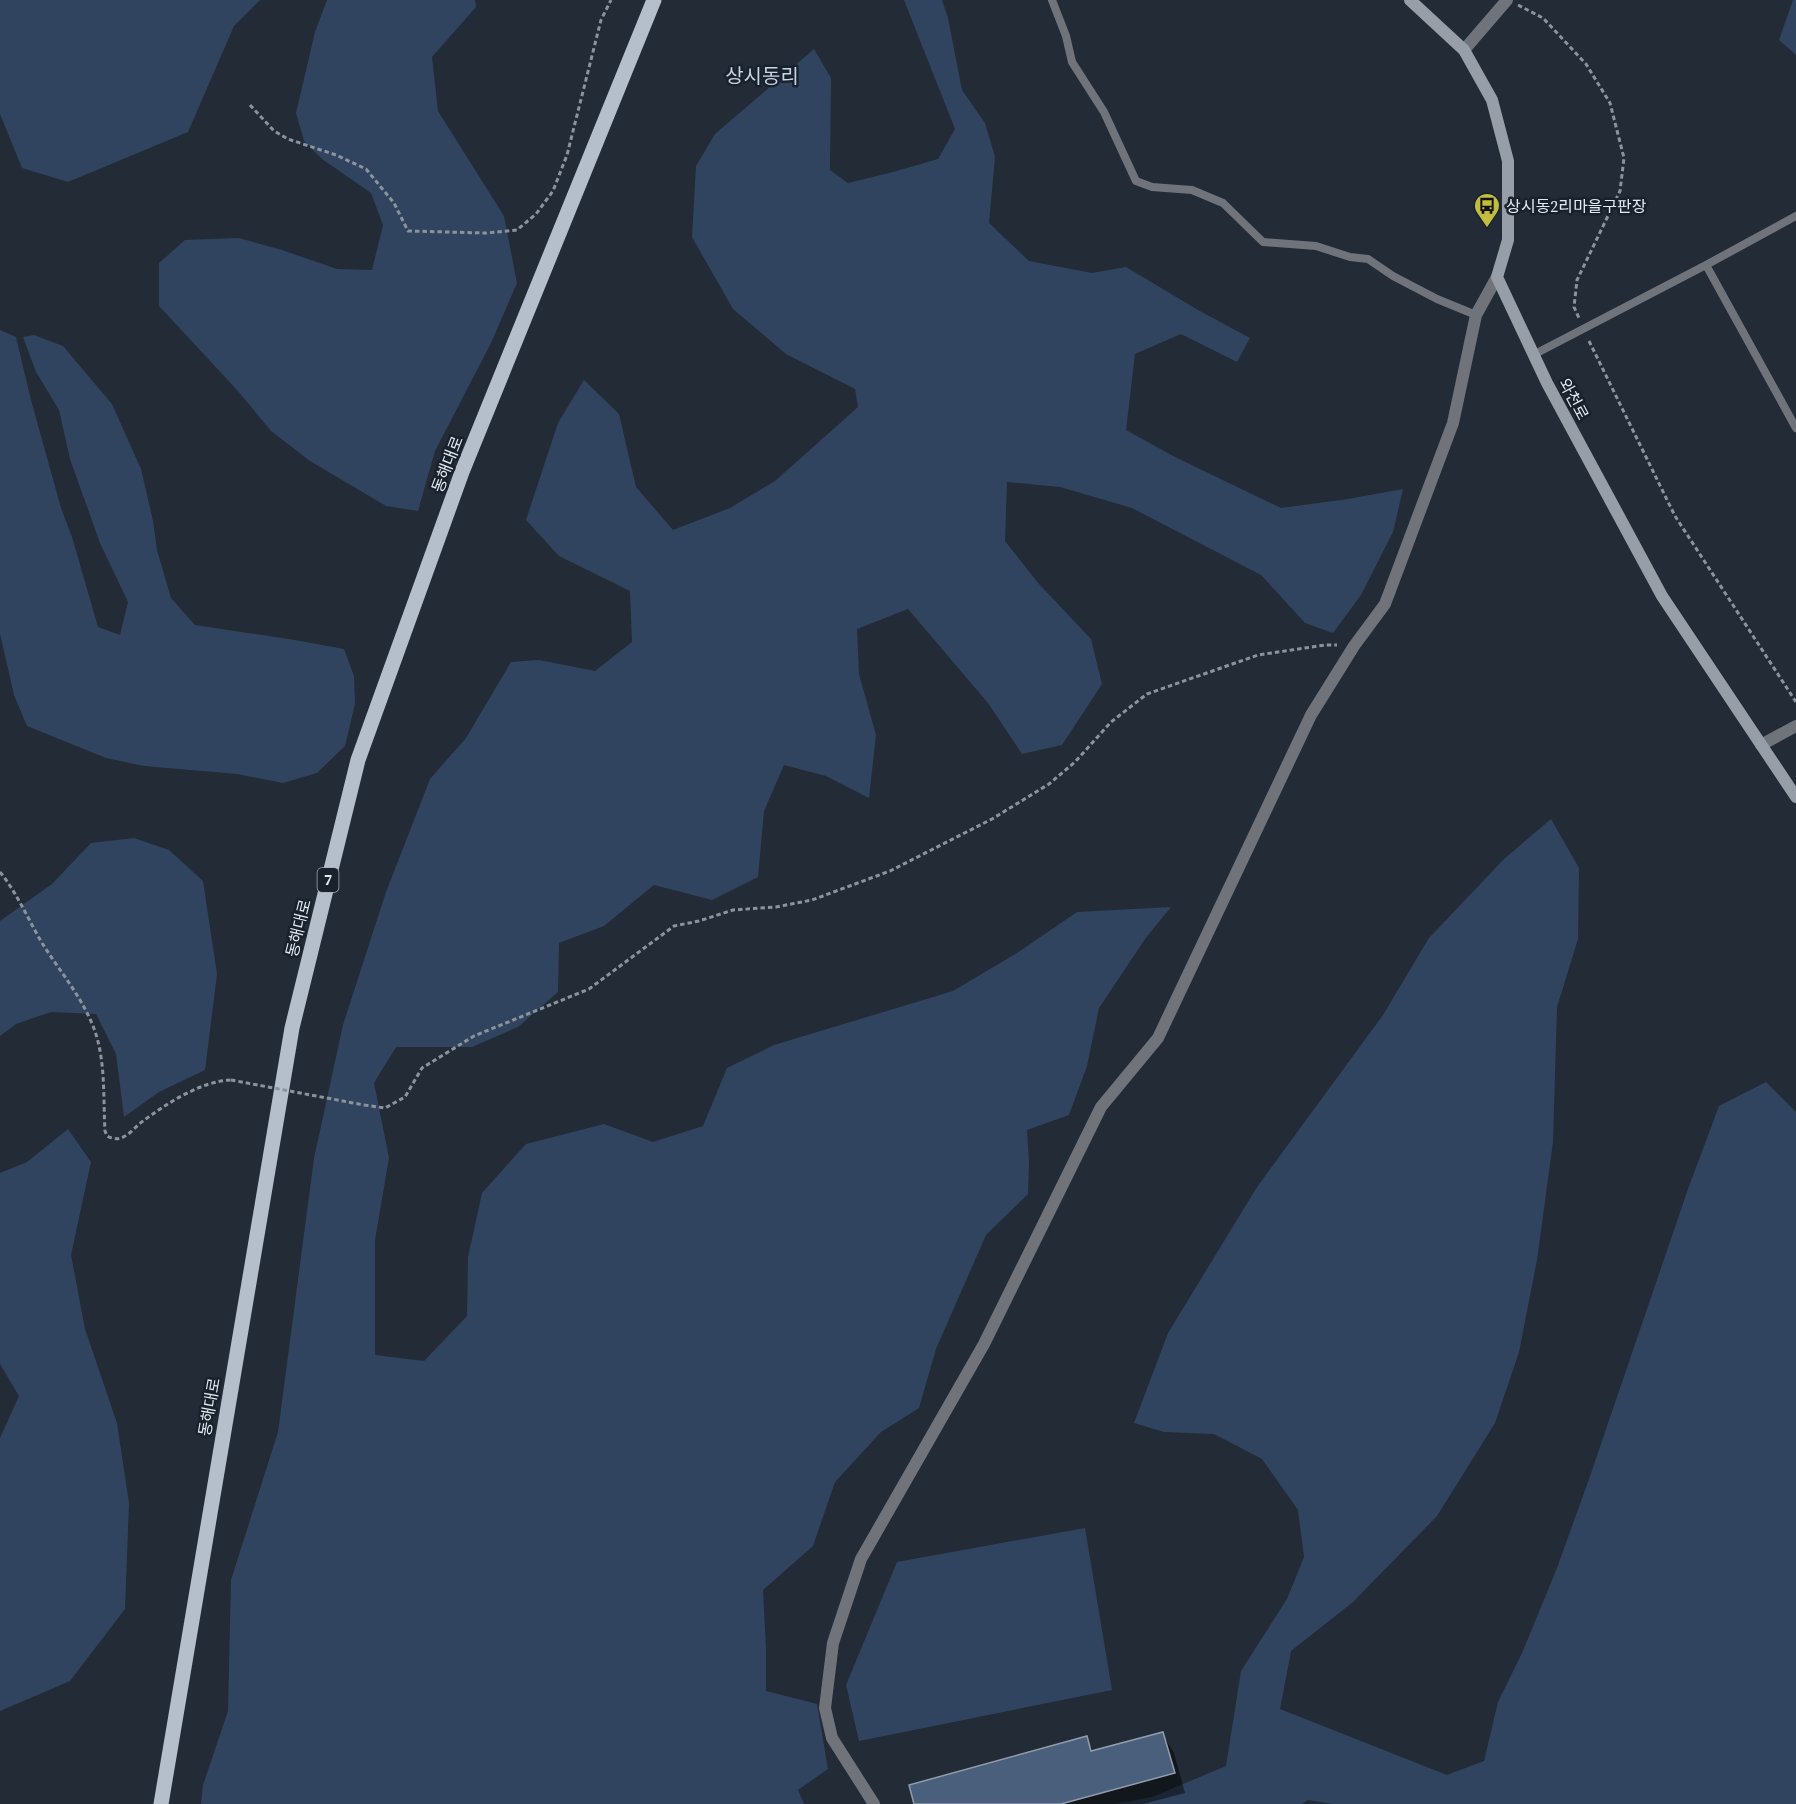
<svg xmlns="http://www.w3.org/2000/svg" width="1796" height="1804" font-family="'Source Serif 4','Noto Sans KR',serif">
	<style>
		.green { fill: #31445f }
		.shadow { fill: #0007 }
		.building { fill: #4a5f7c; stroke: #929dab; stroke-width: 1.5 }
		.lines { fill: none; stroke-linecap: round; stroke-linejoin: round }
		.path { stroke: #8c939c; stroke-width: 3; stroke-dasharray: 4.5 3; stroke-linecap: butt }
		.lane { stroke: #70747a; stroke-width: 8 }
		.street { stroke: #70747a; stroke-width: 12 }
		.secondary { stroke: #979ea8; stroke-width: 12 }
		.primary { stroke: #b5becb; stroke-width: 15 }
		.path-bridge { stroke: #8c939c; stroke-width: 3; stroke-dasharray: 4.5 3; stroke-linecap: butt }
		.labels { text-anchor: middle; stroke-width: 5; stroke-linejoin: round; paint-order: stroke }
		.shield { fill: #19212c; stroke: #a6adb6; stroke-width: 1.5 }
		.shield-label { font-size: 15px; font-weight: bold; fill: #e3e9f1 }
		.poi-label { font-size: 16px; fill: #e3e9f1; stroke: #19212c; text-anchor: start }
		.street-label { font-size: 16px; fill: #e3e9f1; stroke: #19212c }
		.quarter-label { font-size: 20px; fill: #c8d3e3; stroke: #19212c }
	</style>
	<rect width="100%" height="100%" fill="#222b36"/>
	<path class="green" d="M0 0H260L234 26 188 132 68 182 22 168 0 114Z
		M327 0H475L476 7 432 57 438 111 504 216 517 283 491 343 435 451 418 511 386 506 310 461 271 431 238 391 159 306V263L185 240 239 238 282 250 337 269 372 270 383 225 371 193 322 159 304 141 296 113 315 32Z
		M904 0H942L948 18 962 90 985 123 995 157 989 223 1029 261 1092 273 1126 267 1198 310 1250 338 1237 362 1181 334 1135 354 1126 430 1175 457 1281 508 1348 499 1403 489 1393 532 1361 595 1333 633 1305 623 1261 575 1132 508 1060 487 1007 482 1005 541 1039 584 1091 639 1102 684 1062 745 1022 754 988 703 908 609 857 629 859 674 876 735 869 798 826 776 784 765 764 811 758 877 712 900 654 885 604 926 559 943 558 992 518 1027 472 1047H396L374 1083 389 1158 375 1240V1355L424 1361 467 1316 468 1257 482 1193 526 1144 604 1124 653 1142 703 1126 727 1068 774 1045 953 991 1017 953 1077 912 1171 907 1145 939 1099 1008 1087 1066 1069 1115 1027 1130 1029 1162 1028 1194 986 1235 936 1349 919 1408 881 1432 835 1482 813 1546 763 1590 766 1649V1691L817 1704 828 1769 798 1790 804 1804H201L203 1785 228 1711 231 1580 278 1432 314 1158 343 1025 386 892 430 779 466 738 511 662 539 660 595 671 632 642 630 591 559 556 526 520 558 423 584 380 619 414 636 487 673 530 730 508 775 481 858 407 855 389 786 354 733 309 692 237 696 166 715 134 814 49 831 78 830 170 848 183 893 172 938 159 955 129Z
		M1793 0H1796V55L1779 40Z
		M0 330 16 337 31 400 61 508 72 537 98 627 120 635 128 602 100 543 70 459 59 410 36 372 23 337 34 335 63 346 112 404 141 469 153 521 157 550 171 598 195 625 295 640 344 649 354 676 355 704 345 746 317 773 283 783 237 774 144 766 106 758 27 726 14 695 0 634Z
		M1551 819 1579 868 1578 939 1557 1007 1553 1142 1537 1260 1519 1352 1495 1423 1437 1516 1353 1602 1291 1651 1280 1709 1447 1775 1484 1761 1498 1702 1522 1653 1557 1568 1589 1479 1688 1189 1719 1106 1766 1082 1796 1112V1804H1333L1308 1800 1302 1804H1114L1152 1797 1226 1766 1241 1671 1287 1599 1304 1557 1298 1510 1262 1459 1214 1434 1164 1432 1134 1423 1168 1333 1257 1187 1383 1015 1429 938 1503 860Z
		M134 838 169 850 203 881 217 974 205 1070 159 1092 124 1117 116 1054 96 1014 51 1012 16 1024 0 1036V921L52 884 91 843Z
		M68 1129 91 1162 71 1255 85 1329 117 1423 129 1503 125 1609 70 1681 0 1711V1438L19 1396 0 1364V1173L27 1162Z
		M1085 1528 1112 1690 859 1741 846 1685 897 1562Z"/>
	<path class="shadow" d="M1162 1733 1174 1753 1185 1793 1143 1804H916L1086 1738 1094 1752Z"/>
	<path class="building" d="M1163 1732 1175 1773 1061 1804H914L909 1785 1087 1736 1091 1751Z"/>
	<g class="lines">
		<path class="path" d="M1518 5 1543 18 1586 64 1610 103 1624 158 1620 191 1577 280 1574 307 1579 318
			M250 105 274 131 288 139 336 155 366 169 394 203 408 231 486 233 517 230 536 214 553 191 567 155 601 20 611 0
			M1589 341 1675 516 1796 702
			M0 872C17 893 28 919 42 943 59 970 81 996 93 1026 106 1058 103 1097 105 1131L107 1136C113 1139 119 1140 125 1136 131 1133 137 1125 143 1121 166 1104 201 1081 231 1080
			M364 1105 385 1108 405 1097 422 1068 474 1036 589 989 674 926 699 921 733 910 776 907 812 900 890 871 992 819 1049 784 1075 762 1111 722 1147 694 1258 655 1325 645H1337"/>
		<path class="lane" d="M1052 0 1066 36 1072 62 1104 112 1136 181 1152 187 1192 190 1223 203 1263 242 1316 246 1350 257 1368 259 1393 276 1437 299 1476 315
			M1706 265 1796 428
			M1533 355 1706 265 1796 216"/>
		<path class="street" d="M1464 50 1507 0
			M1761 745 1796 726
			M874 1804 832 1738 825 1708 833 1643 861 1559 984 1344 1101 1107 1158 1038 1311 715 1354 646 1385 604 1453 423 1476 315 1497 277"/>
		<path class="secondary" d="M1410 0 1464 50 1492 100 1508 161V240L1497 277 1547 383 1662 596 1796 797"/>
		<path class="primary" d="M161 1804 292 1028 358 760 462 472 654 0"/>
		<path class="path-bridge" d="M231 1080 364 1105"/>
	</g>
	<defs>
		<symbol id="bus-pin" viewBox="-11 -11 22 30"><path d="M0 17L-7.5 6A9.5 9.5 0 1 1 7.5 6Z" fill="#c2bd3f" stroke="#19212c"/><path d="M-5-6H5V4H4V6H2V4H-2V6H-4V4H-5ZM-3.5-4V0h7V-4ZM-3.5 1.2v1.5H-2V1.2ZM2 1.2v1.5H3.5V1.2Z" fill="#111"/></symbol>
	</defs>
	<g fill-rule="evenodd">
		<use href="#bus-pin" x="1472" y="191" width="30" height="40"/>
	</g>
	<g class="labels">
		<rect class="shield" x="317.5" y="868" width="21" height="24" rx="4.5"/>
		<g class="shield-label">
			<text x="328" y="885">7</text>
		</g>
		<g class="poi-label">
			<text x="1506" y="212">상시동2리마을구판장</text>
		</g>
		<g class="street-label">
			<text transform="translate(1574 399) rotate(62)" y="6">와천로</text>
			<text transform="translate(447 464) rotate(-69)" y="6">동해대로</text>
			<text transform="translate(298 928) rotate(-76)" y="6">동해대로</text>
			<text transform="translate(209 1407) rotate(-80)" y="6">동해대로</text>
		</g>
		<g class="quarter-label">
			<text x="762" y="83">상시동리</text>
		</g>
	</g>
</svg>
